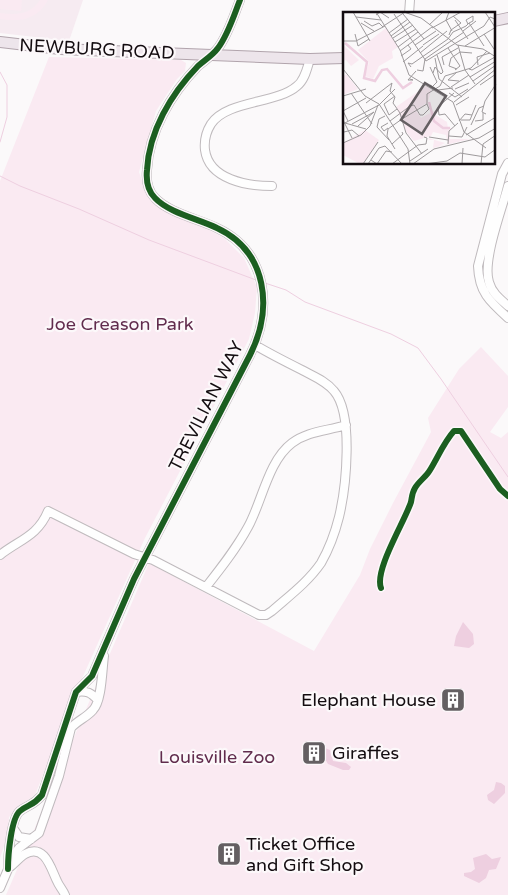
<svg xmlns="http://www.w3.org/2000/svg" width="508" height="895" font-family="'Varela Round',sans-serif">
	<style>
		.built { fill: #f6ebf1 }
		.green { fill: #faeaf2 }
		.water { fill: #eecfe0 }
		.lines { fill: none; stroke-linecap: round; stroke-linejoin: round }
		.stream { stroke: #eecfe0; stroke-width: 1 }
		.minor-casing { stroke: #bfbabd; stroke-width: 10 }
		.major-casing { stroke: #b1a4ac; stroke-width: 12 }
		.minor { stroke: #fefefe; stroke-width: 8 }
		.major { stroke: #ede5eb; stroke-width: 10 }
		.cycleway-casing { stroke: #fcf8fa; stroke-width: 9 }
		.cycleway { stroke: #1b5e20; stroke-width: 6 }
		.labels { text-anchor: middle; stroke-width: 4.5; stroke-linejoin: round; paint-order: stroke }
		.street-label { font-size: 18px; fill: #130c10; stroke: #fcf8fa }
		.park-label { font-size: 18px; fill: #612c4d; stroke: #fcf8fa }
		.poi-label { font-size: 18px; fill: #130c10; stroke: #fcf8fa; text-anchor: start }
		.inset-river { fill: none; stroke: #eecfe0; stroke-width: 2.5 }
		.inset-road { fill: none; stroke: #9e9a9c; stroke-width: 1 }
		.view { fill: #645f62; fill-opacity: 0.15; stroke: #645f62; stroke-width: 2.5 }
		.inset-edge { fill: none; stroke: #130c10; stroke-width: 2.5 }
	</style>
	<rect width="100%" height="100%" fill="#fbf9fa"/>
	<path class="built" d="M0 0H83L69 41 0 33Z"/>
	<path class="green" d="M0 0H22L21 11 0 9Z
		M40 0H48C37 20 20 22 0 19V13C17 15 30 15 40 0Z
		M49 57 181 60 186 63 185 71 177 79 156 111 139 172 145 189 154 204 168 212 197 223 224 238 244 258 257 287 255 313 249 339 145 538 76 692 35 795 21 805 9 817 8 834 0 858V181Z
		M481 347 508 376V407L490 432 501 438 508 432V895H6L149 563 314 651 360 575 370 549 393 503 431 432 428 418 459 369Z"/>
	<path class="water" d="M463 622 473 634 474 644 469 648 454 646 456 636Z
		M325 748 330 750 333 761 346 763 351 767 349 770H343L328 764 319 749Z
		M496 782 501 783 505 786V793L494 804 488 800 487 795 494 790Z
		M486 854 492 859 501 857 496 869 489 870 486 878 479 883 464 876V873L471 872 475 869 473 858Z"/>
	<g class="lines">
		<path class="stream" d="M0 72 7 85V117L0 142
			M0 176 20 186 79 209 149 240 256 280
			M265 283 286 290 305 302 391 334 418 348 441 379 508 477"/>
		<defs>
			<path id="minor" d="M409 14 410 0
				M508 163 502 174 478 266C479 292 489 301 508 318
				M272 186C248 186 209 180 205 150 204 141 206 132 211 124 227 100 277 104 297 86 305 80 307 68 310 59
				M508 186C502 209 482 261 489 282 492 293 500 299 508 306
				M0 555C19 540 38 536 48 511L134 554 153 560 259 615H266L272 611C289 596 308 582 321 563 329 549 335 533 339 517 346 488 354 414 334 391 326 381 313 376 302 370 286 362 270 354 255 345
				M206 587C221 568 236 549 248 527 262 502 268 461 292 443 308 431 327 431 346 425
				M76 692C87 690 91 693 98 700
				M13 828 19 837 31 839
				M10 867C15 863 20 857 25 854 45 843 51 869 57 881 59 886 63 890 65 895
				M8 869C8 856 11 818 20 811 29 804 33 806 42 795L76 692 92 676 134 579 250 355C273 309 268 252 217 228 199 219 169 213 155 198 148 191 146 180 147 170 149 131 171 94 198 66 205 60 213 55 218 48 228 35 234 15 240 0
				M0 888 15 853 19 848 39 833 59 776 71 728C78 720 86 718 93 710 102 701 102 670 104 656"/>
			<path id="major" d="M494 21 508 18
				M0 42 60 49 310 59 344 58"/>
		</defs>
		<use href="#minor" class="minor-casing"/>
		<use href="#major" class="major-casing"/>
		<use href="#minor" class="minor"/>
		<use href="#major" class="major"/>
		<defs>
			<path id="cycleway" d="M381 588C374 570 405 521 411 502 412 497 412 493 415 488 419 481 426 477 430 470 438 457 444 442 454 431H461L500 489 508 496
				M8 869C8 856 11 818 20 811 29 804 33 806 42 795L76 692 92 676 134 579 250 355C273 309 268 252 217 228 199 219 169 213 155 198 148 191 146 180 147 170 149 131 171 94 198 66 205 60 213 55 218 48 228 35 234 15 240 0"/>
		</defs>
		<use href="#cycleway" class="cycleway-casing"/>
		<use href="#cycleway" class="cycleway"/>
	</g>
	<defs>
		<symbol id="building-square" viewBox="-11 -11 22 22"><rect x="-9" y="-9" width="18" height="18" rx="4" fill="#645f62" stroke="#fcf8fa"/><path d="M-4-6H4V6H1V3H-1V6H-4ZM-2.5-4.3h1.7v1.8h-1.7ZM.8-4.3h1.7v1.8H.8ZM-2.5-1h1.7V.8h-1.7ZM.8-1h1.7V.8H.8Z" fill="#fff"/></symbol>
	</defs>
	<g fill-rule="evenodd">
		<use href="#building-square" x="439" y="686" width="28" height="28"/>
		<use href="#building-square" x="300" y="739" width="28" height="28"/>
		<use href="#building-square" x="215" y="840" width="28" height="28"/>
	</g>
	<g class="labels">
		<g class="street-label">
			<text transform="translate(97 49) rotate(3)" y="6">NEWBURG ROAD</text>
			<text transform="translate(206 406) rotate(-63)" y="6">TREVILIAN WAY</text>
		</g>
		<g class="park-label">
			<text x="120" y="330">Joe Creason Park</text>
			<text x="217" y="763">Louisville Zoo</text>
		</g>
		<g class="poi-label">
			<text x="436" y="706" text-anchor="end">Elephant House</text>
			<text x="332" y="759">Giraffes</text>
			<text x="246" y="850">Ticket Office<tspan x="246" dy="21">and Gift Shop</tspan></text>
		</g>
	</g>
	<g transform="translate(343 12)">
		<rect width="152" height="152" fill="#fbf9fa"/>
		<path d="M43 16 55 35 49 39 50 46 36 54 30 67 22 64 26 50 15 38ZM0 33 16 48 8 54 3 48 0 49ZM3 62 15 77 0 83V65ZM83 74 88 78 85 90 73 98 78 106 93 98 91 102 104 110 105 116H110L106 119 107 127H127L90 136 91 128H86L85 126 102 131 96 134 105 132 103 123 90 120 88 124 71 129 64 121 53 95ZM22 118 36 128 20 152H17L0 143V131Z" fill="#faeaf2"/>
		<path class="inset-river" d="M2 31 24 50 21 66 32 69 39 58 44 57 60 76 69 70M86 90 91 109 100 116H107"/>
		<path class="inset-road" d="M10 0 27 29M33 0 57 38 66 63 110 90 121 120 143 136M61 0 78 6 114 33 140 37 153 45M106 0 103 8 109 19M142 0 152 15M51 2 83 49 141 14 147 5 152 7M60 2 81 27M33 3 37 0 46 6M13 5 38 8M112 8 125 27M21 9 29 14 36 11 40 15M18 11 31 19M126 11 141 34M86 13 100 0M39 15 62 0M89 16 118 0M120 19 133 9M46 21 65 7M12 22 15 34 26 27M141 22 151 37M106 23 108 18 118 11 110 4M48 24 67 10M50 26 70 13M0 29H13L42 14M52 30 73 17M72 33 93 19M80 33 96 22M115 33 122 58 132 72M122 34 153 15M55 35 75 20M105 36 117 54 112 58M57 39 89 15M77 41 104 19M58 44 68 37 65 33M92 46 96 67 119 85M60 50 80 34M101 53 99 45 115 36M135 53 134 45 147 41M68 55 65 51 69 52 105 27 110 20 119 16 123 14 126 11 130 9V4L123 8 125 12M87 55 94 70 90 74M0 57 22 84 36 92 65 137 67 152M114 57 106 54 108 46 117 40 129 41M126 57 129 58 152 45M74 58 80 59 82 47 121 20M114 60 105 68 116 69M90 61 92 55 98 62 100 60 94 43M127 65 153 49M67 67 70 68H65L73 59M130 69 153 53M87 73 95 78 110 76M137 73 153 62M108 75 126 63M112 77 126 71M8 81 29 112M106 81 112 85 125 77M0 84 23 77M52 84 41 92 46 103 54 97M111 90 153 57M23 91 49 71 47 79 52 85 50 91M50 91 57 101 63 121 79 142M113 93 126 85M102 102 96 103 95 95 111 81M102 102 112 114M143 102 139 100 142 89 153 72M42 104 36 107 34 115 46 128M59 107 84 92V82L97 74 102 64 128 56 144 39M0 108 9 126M118 108H127L133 93M5 109 0 99 23 86M47 109 67 94 71 93 77 103H80L86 97 84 92M116 109 122 102 129 103M132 109 140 108V101M2 111 23 117M45 111 38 115 41 119 45 116M0 112 36 93 52 77M9 112 31 100M128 113 136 96 141 94M15 114 31 100M1 120 9 118 16 124M123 123 153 105M106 124 119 125 124 115M86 125 105 128M0 131 18 123 27 114 35 93M49 132 60 122 59 120M105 132 106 119 115 111M52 137 44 124 45 117 59 107M28 148 34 152 43 139 49 140M67 149 85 137M20 152 35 130M25 152 36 136 42 134 59 152M49 152 75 133 83 132 84 126 81 125M70 152 91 137 136 126 153 116M82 152 104 149 117 141 142 145 153 137M119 152 120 136M138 152 140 132 153 123"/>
		<path class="view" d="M82 71 103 84 79 122 58 108Z"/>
		<rect width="152" height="152" class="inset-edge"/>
	</g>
</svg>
